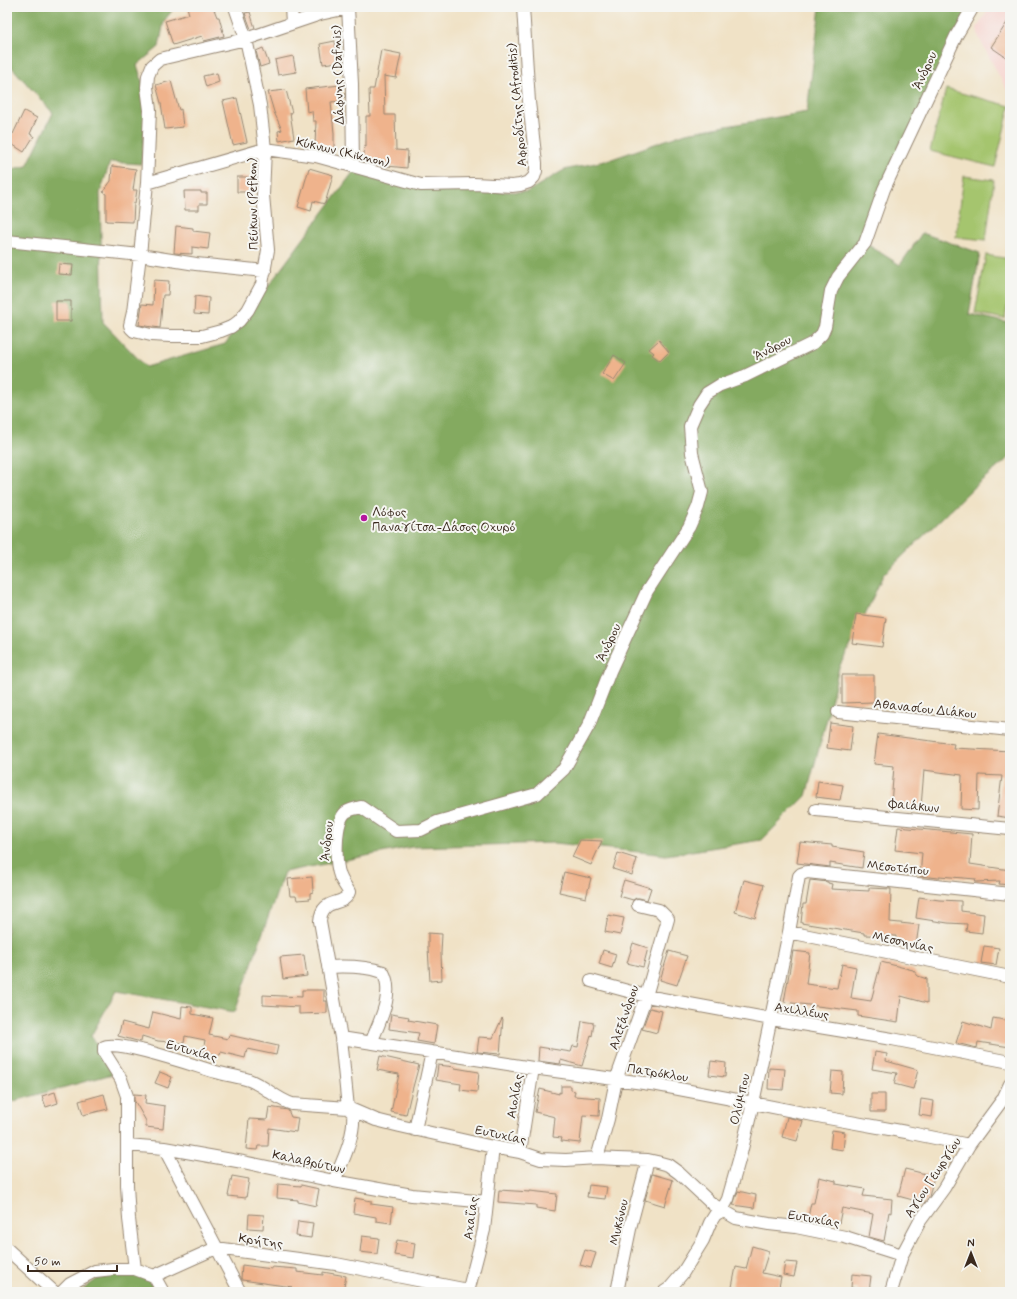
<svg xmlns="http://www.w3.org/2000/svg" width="1017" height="1299" font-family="Mynerve,sans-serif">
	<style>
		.built { fill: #f7d0cb }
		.green { fill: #a5c56e; stroke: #707846 }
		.forest { fill: #84aa61; stroke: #606a40 }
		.building { fill: #efb38c }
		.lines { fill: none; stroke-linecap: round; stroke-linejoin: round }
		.minor-casing { stroke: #968672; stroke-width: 14 }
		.minor { stroke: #fff; stroke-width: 12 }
		.poi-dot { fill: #b5179e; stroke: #f6f6f2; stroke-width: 1.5 }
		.labels { text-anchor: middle; stroke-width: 4; stroke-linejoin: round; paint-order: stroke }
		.street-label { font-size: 13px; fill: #3b2a1e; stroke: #f6f6f2 }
		.poi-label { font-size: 13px; fill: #3b2a1e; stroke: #f6f6f2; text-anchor: start }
	</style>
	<rect width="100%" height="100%" fill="#f6f6f2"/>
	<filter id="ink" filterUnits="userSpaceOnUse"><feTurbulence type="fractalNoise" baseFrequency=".025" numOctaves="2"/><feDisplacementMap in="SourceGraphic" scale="8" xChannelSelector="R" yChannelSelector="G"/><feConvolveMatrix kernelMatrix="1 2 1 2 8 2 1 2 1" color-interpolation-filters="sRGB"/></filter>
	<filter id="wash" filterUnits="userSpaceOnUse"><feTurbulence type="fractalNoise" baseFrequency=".012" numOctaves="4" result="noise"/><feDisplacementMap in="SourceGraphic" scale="16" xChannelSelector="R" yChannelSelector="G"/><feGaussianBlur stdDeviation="0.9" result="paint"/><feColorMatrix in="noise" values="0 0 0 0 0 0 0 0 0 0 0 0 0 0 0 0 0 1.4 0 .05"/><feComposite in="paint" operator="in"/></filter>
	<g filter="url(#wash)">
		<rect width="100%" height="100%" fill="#f0e2c6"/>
		<path class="built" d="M990 7H1010V96L979 38 977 28Z"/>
		<path class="green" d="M946 89 1010 106 995 167 930 151Z
			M964 176 994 180 986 240 956 237Z
			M986 255 1010 259V291L1005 319 975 313Z"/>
		<path class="forest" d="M7 7H175L164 21 159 47 137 65 148 99 141 164 110 162 100 193 103 322 146 367 225 344 354 171 422 189 456 191 527 192 564 170 609 160 686 133 807 112 820 7H968L865 243 900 265 922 233 980 253 969 314 1010 323V457L975 486 883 575 852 643 839 667 828 715 806 796 762 840 666 855 555 843 412 847 284 872 235 1012 116 991 91 1036 116 1073 7 1103V170L27 166 53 113 7 62Z
			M132 1272 149 1281 156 1292H80L97 1279Z"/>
		<g id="blocks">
			<path class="building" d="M187 7H213L217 17H219L224 36 204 41 202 36 173 45 165 21 189 14Z
				M250 12 255 28 251 29 245 13Z
				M1010 18V60L991 47Z
				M335 41 338 62 323 64 320 44Z
				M263 48 269 64 260 67 256 51Z
				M381 50 401 54 396 78 384 76 385 115H395L396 150 408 151 407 168 387 166 388 164 363 161 365 146 366 147V116H370L369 89H374Z
				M293 56 296 72 278 75 275 60Z
				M217 73 219 82 206 87 203 76Z
				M171 81 179 110 181 109 183 127 165 129 161 103 156 85Z
				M340 85 342 101 331 102 334 133V151L320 149V146H315L316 121H313L312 111 307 112 305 89Z
				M286 90 292 113H290L294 138 279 141 278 131 282 130 274 112 268 92Z
				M237 98 247 142 233 145 223 101Z
				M24 111 37 118 30 134 34 136 24 152 7 141V138L11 133 13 134Z
				M112 166 136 169 133 190H137L135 203H134L133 222 106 221V194L103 192 111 181Z
				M309 168 333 175 325 204 313 201 311 211 298 207Z
				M237 177H253V192H237Z
				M184 191H201V193H207V204H199V210H185Z
				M176 226 193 228V231L210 233 208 249 192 247V254L174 253Z
				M59 264 73 265 72 275 58 274Z
				M154 280 169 281 168 295H163L160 328 139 325 142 304 153 305Z
				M195 296 209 298 208 315 194 314Z
				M56 301H71V321H56Z
				M659 340 669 352 660 361 652 355 654 353 649 349Z
				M614 355 626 363 614 381 602 374Z
				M856 614 886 618 882 647 852 643Z
				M842 675H874V702L842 703Z
				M830 723 853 726 850 751 827 748Z
				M878 734 954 744 953 748 1010 751V818L997 816 1002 776 979 775 978 810 961 809 962 775 924 770 921 807 891 804 894 766 874 764Z
				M818 781 843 785 840 800 816 797Z
				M898 827 972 834 970 864 1010 870V885L999 884 1000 881 975 882 976 879 939 876V878L920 876 922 853 895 850Z
				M580 840 602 841 591 865 572 857Z
				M800 842 832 845V847L864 852 862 868 830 863V867L797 863Z
				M618 853 637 859 632 875 613 869Z
				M564 872 591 878 586 898 559 892Z
				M312 877 313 892 310 893V899L297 900 296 896H290L288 879Z
				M624 880 651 888 647 900 639 898H636L633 900 619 896Z
				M744 880 764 885 755 918 735 912Z
				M810 880 828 882V883L832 884 831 889 869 891V888L891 889 890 922 919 925 916 945 895 943 896 936 864 935V933L801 923 803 904H806Z
				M919 897 939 900 961 901V911L984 914 982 933 966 931 967 924 948 923 916 918Z
				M608 915 624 918 620 935 605 932Z
				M428 933 442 934 441 953 442 980 430 981 428 948Z
				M633 943 648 948 643 967 627 963Z
				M984 946 999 948 996 965 981 963Z
				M603 950 616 954 612 968 599 964Z
				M669 951 687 956 677 985 660 980Z
				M793 951 810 953 806 984 837 988 842 964 856 967 851 998 871 1001 881 962 913 970 918 976 927 979V1003L901 996 898 1022 858 1016V1011L784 1002Z
				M304 955 307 976 283 979 280 957Z
				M302 990H324V1001H327V1013L299 1014V1007L263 1005V995L302 997Z
				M182 1006 192 1007V1014L213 1018 209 1035 228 1039 229 1035 278 1046 276 1055 247 1049 245 1058 221 1052 220 1055 203 1052 205 1040 185 1036 184 1043 158 1041 142 1036 141 1042 118 1036 122 1022 149 1029 153 1012 181 1019Z
				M650 1008 662 1011 657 1033 642 1029Z
				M391 1014 409 1017 408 1020 437 1025 434 1044 417 1041 419 1033 389 1029Z
				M502 1018 503 1019 500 1054 477 1052 479 1037 493 1038Z
				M993 1018 1010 1021V1047L978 1042 977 1048 956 1043 963 1021 991 1030Z
				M582 1021 594 1023 592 1036 591 1035 582 1066 561 1060 560 1064 538 1061 539 1047 571 1052 573 1046 578 1047Z
				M875 1052 887 1054 886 1061 918 1070 913 1089 894 1084 897 1073 872 1069Z
				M380 1056 419 1065 410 1098 406 1115 391 1112 399 1074 377 1070Z
				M711 1061 726 1063 725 1077 709 1075Z
				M438 1065 455 1067V1068L479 1072 477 1092 460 1090 461 1084 436 1080Z
				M769 1068 785 1069 783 1090 768 1089Z
				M832 1071 843 1072 842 1094 830 1093Z
				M160 1072 172 1077 168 1088 155 1083Z
				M561 1086H571V1090L575 1091 574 1096 600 1098 599 1116 583 1115 580 1143 561 1141 562 1138 553 1137 555 1117 535 1112 540 1089 559 1094V1092L561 1093Z
				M55 1092 58 1103 46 1107 42 1096Z
				M104 1094 108 1109 83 1115 79 1101Z
				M134 1094 146 1095 145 1103 165 1106 163 1129 146 1127V1121L134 1100Z
				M871 1094H885V1112H871Z
				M921 1099 934 1101 932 1117 919 1115Z
				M269 1107 288 1110 291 1117 298 1118 296 1132 269 1128 268 1146H258L257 1150 246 1149 249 1119 267 1120Z
				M787 1117 803 1121 797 1141 782 1137Z
				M832 1130 845 1132 843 1150 830 1148Z
				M905 1169 934 1176 929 1197 924 1203 898 1196Z
				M652 1174 673 1180 665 1206 645 1200Z
				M232 1176 249 1179 246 1198 228 1196Z
				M819 1177 836 1181V1184L865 1189 863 1196 892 1199 891 1213 889 1212 884 1241 869 1237 873 1214 842 1208 839 1223 808 1217 811 1203H814Z
				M278 1184 301 1186V1185L319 1189 316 1206 298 1202V1200L277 1198Z
				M589 1185 607 1187 605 1199 587 1197Z
				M499 1190 530 1192V1191L557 1194 555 1211 536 1208V1205L498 1202Z
				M738 1191 756 1195 754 1208 733 1205Z
				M355 1198 371 1201V1204L393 1207 391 1223 376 1221V1217L353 1213Z
				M249 1214 264 1215 263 1229 248 1228Z
				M298 1221 313 1223 311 1238 296 1236Z
				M362 1236 379 1238 377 1254 360 1252Z
				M397 1240 415 1243 413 1258 394 1255Z
				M752 1246 769 1251 762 1273 781 1277 778 1292H731L736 1267 746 1269Z
				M585 1250 596 1253 591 1268 580 1265Z
				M785 1262 797 1263 794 1277 783 1275Z
				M242 1265 272 1269V1267L297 1269V1272L323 1275V1272L346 1276 343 1292H280L292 1287 242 1280 241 1278Z
				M852 1274 871 1276 869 1292H857L858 1288H851Z"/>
		</g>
	</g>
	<g filter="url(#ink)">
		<use href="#blocks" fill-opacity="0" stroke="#968672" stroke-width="1"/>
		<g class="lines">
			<defs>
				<path id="minor" d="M235 7 246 39 260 105 265 149 263 195 268 250 262 284 248 310 239 321 231 327 221 331 202 336H170L151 335 134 331 131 328 130 325 133 312 140 255 147 183 150 110 147 87 148 76 152 66 160 59 246 39 320 14 348 8
					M291 7 292 23
					M348 7 352 84 353 166
					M147 183 265 149 316 156 421 185 474 184 512 186 520 185 529 182 534 177 536 171V163L529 102 523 7
					M7 241 140 255 196 264 265 271
					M838 712 1010 730
					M816 810 1010 829
					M789 932 1010 977
					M328 967C347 966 365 966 383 972 395 994 379 1022 371 1043
					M591 981 646 996 771 1019 892 1039 1010 1062
					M341 1038 533 1068 658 1085 753 1103 828 1118 906 1132 969 1145
					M415 1130 432 1052
					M127 1145 164 1148 243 1162 334 1181 412 1195 487 1202
					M164 1148 240 1292
					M520 1152 533 1068
					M597 1158 608 1119 616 1080 646 996 668 919 659 910 638 905
					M334 1181C343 1160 355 1137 353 1113L348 1108 341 1038 320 921C322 896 344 908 349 892 346 886 342 882 340 876 335 863 335 825 344 814 348 809 355 809 361 807L396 831 421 830 437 822 537 794 564 769 589 725 610 671 647 591 689 527 698 507 702 492 692 453 690 426 699 405 707 393 720 385 745 376 813 343 822 334 825 327 831 291 838 277 865 243 884 189 956 36 973 7
					M7 1249 54 1292
					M135 1269 129 1219 127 1185V1096L121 1079 104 1052V1047C118 1039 198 1067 216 1072 227 1075 239 1077 249 1080 265 1086 276 1099 292 1104L348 1108 376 1120 400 1126 493 1147 520 1152 541 1159 566 1160 597 1158 617 1159 648 1160 657 1162 668 1165 679 1173 712 1204 736 1218 769 1224 796 1227 845 1237 902 1255
					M154 1276 163 1292
					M62 1292 70 1284 95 1271 113 1269H135L154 1276 216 1248 336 1264 468 1290
					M468 1292 484 1230 493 1147
					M617 1292 631 1224 648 1160
					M664 1292 670 1288 682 1274 703 1240 710 1223 715 1215 722 1210 728 1199 741 1153 753 1103 789 932 799 876 801 874 807 872 1010 894
					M891 1292 902 1255 920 1221 944 1188 969 1145 1003 1099 1010 1084"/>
			</defs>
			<use href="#minor" class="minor-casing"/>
			<use href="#minor" class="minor"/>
		</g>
	</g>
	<circle class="poi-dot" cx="364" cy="518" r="4"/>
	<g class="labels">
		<g class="street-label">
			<text transform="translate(924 70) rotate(-65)" y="5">Άνδρου</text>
			<text transform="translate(337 75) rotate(-92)" y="5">Δάφνης (Dafnis)</text>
			<text transform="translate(516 105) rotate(-95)" y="5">Αφροδίτης (Afroditis)</text>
			<text transform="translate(343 151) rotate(13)" y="5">Κύκνων (Kiknon)</text>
			<text transform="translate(252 204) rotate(-91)" y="5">Πεύκων (Pefkon)</text>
			<text transform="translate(772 347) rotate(-27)" y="5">Άνδρου</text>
			<text transform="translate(608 642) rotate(-65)" y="5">Άνδρου</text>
			<text transform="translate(925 708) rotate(6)" y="5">Αθανασίου Διάκου</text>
			<text transform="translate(914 805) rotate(6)" y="5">Φαιάκων</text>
			<text transform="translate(326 841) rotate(-84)" y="5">Άνδρου</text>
			<text transform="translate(898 867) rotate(6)" y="5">Μεσοτόπου</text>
			<text transform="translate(903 941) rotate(12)" y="5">Μεσσηνίας</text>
			<text transform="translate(802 1010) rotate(9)" y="5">Αχιλλέως</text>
			<text transform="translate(623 1017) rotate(-71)" y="5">Αλεξάνδρου</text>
			<text transform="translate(192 1050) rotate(16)" y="5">Ευτυχίας</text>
			<text transform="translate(658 1072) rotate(9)" y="5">Πατρόκλου</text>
			<text transform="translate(514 1096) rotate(-80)" y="5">Αιολίας</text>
			<text transform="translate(739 1099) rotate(-77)" y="5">Ολύμπου</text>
			<text transform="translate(501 1134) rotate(12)" y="5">Ευτυχίας</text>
			<text transform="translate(309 1161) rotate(12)" y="5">Καλαβρύτων</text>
			<text transform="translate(932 1177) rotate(-57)" y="5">Αγίου Γεωργίου</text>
			<text transform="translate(470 1218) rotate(-82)" y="5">Αχαΐας</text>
			<text transform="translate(814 1218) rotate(10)" y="5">Ευτυχίας</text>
			<text transform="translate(618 1222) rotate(-77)" y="5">Μυκόνου</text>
			<text transform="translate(261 1240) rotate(8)" y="5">Κρήτης</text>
		</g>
		<g class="poi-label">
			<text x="372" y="516">Λόφος<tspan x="372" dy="15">Παναγίτσα-Δάσος Οχυρό</tspan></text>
		</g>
	</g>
	<rect width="1017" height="1299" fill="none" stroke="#f6f6f2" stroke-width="24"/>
	<g transform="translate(971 1253)" stroke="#f6f6f2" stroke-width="3" paint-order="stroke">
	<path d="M0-3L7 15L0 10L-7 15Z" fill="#3b2a1e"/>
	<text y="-6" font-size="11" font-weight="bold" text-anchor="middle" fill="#3b2a1e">N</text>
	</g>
	<path d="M28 1265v6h89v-6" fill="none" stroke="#3b2a1e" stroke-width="2"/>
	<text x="34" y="1265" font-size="12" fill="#3b2a1e" stroke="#f6f6f2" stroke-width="3" paint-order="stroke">50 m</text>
</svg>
